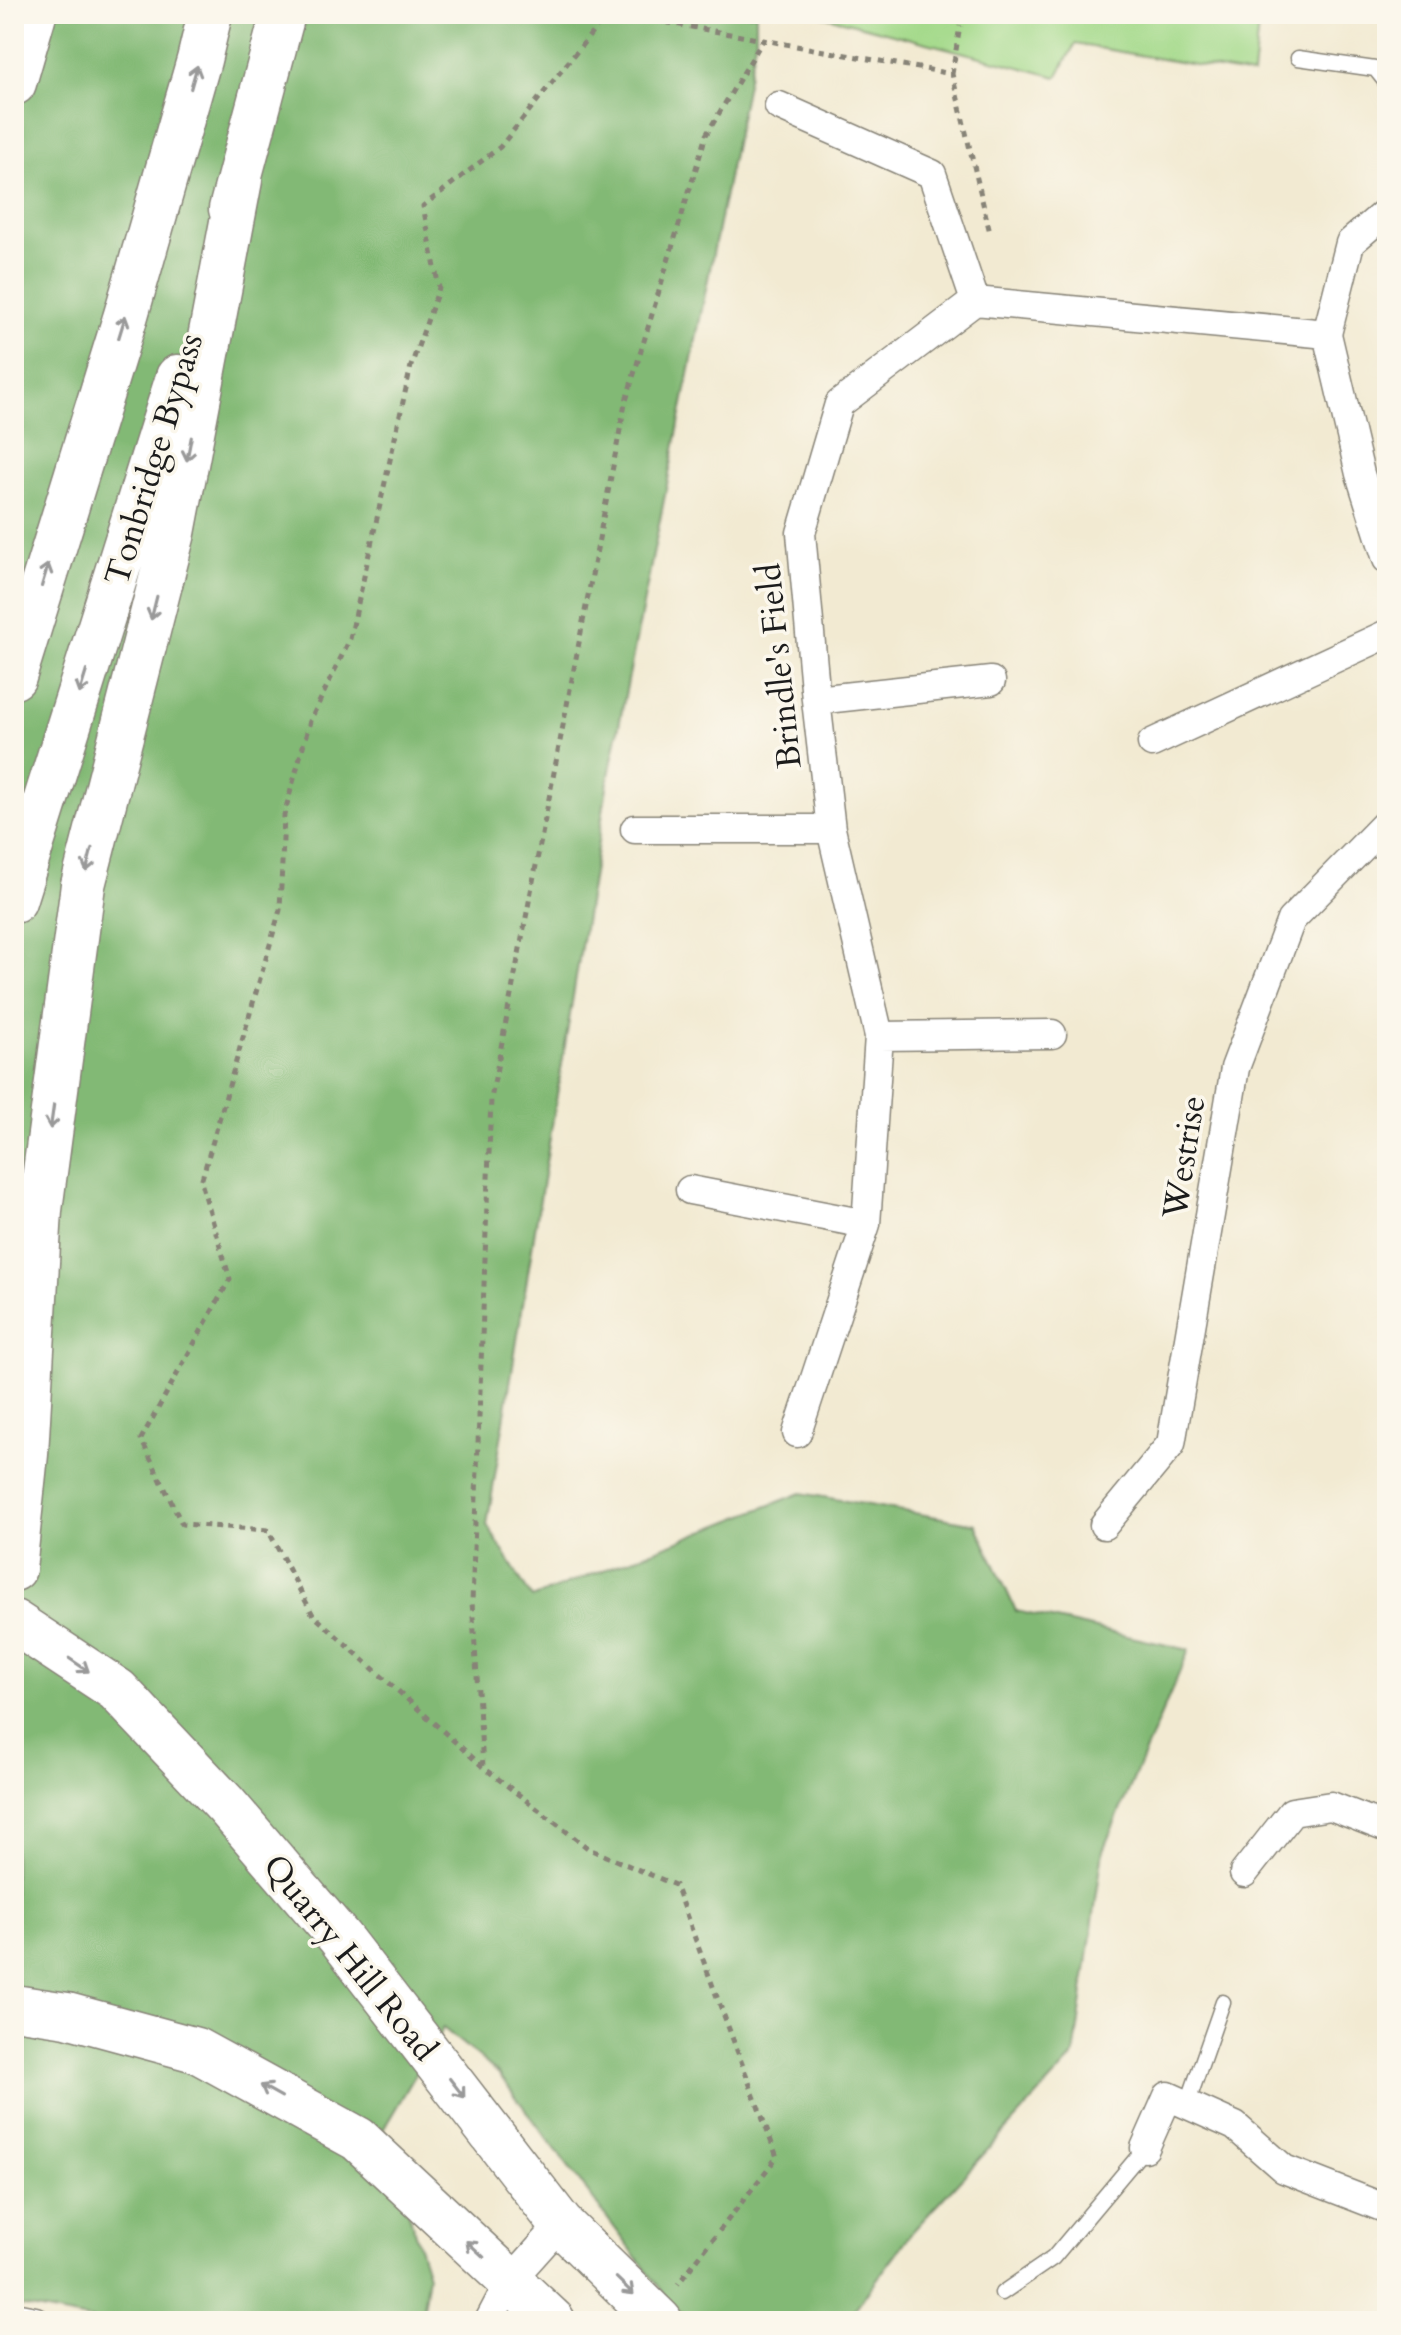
<svg xmlns="http://www.w3.org/2000/svg" width="1401" height="2335" font-family="Cardo,serif">
	<style>
		.green { fill: #a3d989; stroke: #607a52; stroke-width: 2 }
		.forest { fill: #82b975; stroke: #4f6a48; stroke-width: 2 }
		.lines { fill: none; stroke-linecap: round; stroke-linejoin: round }
		.lane-casing { stroke: #878377; stroke-width: 17 }
		.street-casing { stroke: #878377; stroke-width: 31 }
		.highway-casing { stroke: #878377; stroke-width: 47 }
		.path { stroke: #878377; stroke-width: 5; stroke-dasharray: 6 6; stroke-linecap: butt }
		.lane { stroke: #fff; stroke-width: 14 }
		.street { stroke: #fff; stroke-width: 28 }
		.highway { stroke: #fff; stroke-width: 44 }
		.oneway { stroke: #999 }
		.labels { text-anchor: middle; stroke-width: 7; stroke-linejoin: round; paint-order: stroke }
		.street-label { font-size: 34px; fill: #1c1c1c; stroke: #fbf7ec }
	</style>
	<rect width="100%" height="100%" fill="#fbf7ec"/>
	<filter id="ink" filterUnits="userSpaceOnUse"><feTurbulence type="fractalNoise" baseFrequency=".0125" numOctaves="2"/><feDisplacementMap in="SourceGraphic" scale="16" xChannelSelector="R" yChannelSelector="G"/><feConvolveMatrix kernelMatrix="1 2 1 2 8 2 1 2 1" color-interpolation-filters="sRGB"/></filter>
	<filter id="wash" filterUnits="userSpaceOnUse"><feTurbulence type="fractalNoise" baseFrequency=".006" numOctaves="4" result="noise"/><feDisplacementMap in="SourceGraphic" scale="32" xChannelSelector="R" yChannelSelector="G"/><feGaussianBlur stdDeviation="1.8" result="paint"/><feColorMatrix in="noise" values="0 0 0 0 0 0 0 0 0 0 0 0 0 0 0 0 0 1.4 0 .05"/><feComposite in="paint" operator="in"/></filter>
	<g filter="url(#wash)">
		<rect width="100%" height="100%" fill="#f2ead2"/>
		<path class="green" d="M816 14H1259L1253 75 1075 44 1057 77Z"/>
		<path class="forest" d="M14 14H756V38L608 781 487 1525 532 1598 801 1493 976 1524 1016 1611 1189 1650 1103 1850 1074 2056 913 2231 846 2321H695L675 2308 498 2073 443 2028 383 2130 428 2275 422 2315 413 2321H99L14 2305Z"/>
	</g>
	<g filter="url(#ink)">
		<g class="lines">
			<defs>
				<path id="lane" d="M1298 58 1375 69 1387 84
					M1187 2105 1223 2002
					M1002 2293 1053 2258 1145 2148"/>
				<path id="street" d="M779 106 932 174 975 301
					M1387 211 1350 243 1327 334 1360 474 1387 559
					M816 700 991 681
					M1152 743 1387 634
					M635 829H831
					M879 1036 1052 1034
					M690 1190 866 1224
					M797 1433 866 1224 879 1036 831 829 816 700 801 533 839 404 975 301 1327 334
					M1104 1525 1171 1444 1235 1068 1291 920 1387 822
					M1244 1873 1292 1812 1331 1806 1387 1828
					M1145 2148 1168 2096 1235 2126 1284 2169 1387 2209
					M14 2317 35 2321
					M489 2321 510 2281 561 2224"/>
				<path id="highway" d="M14 83 34 14
					M231 209 283 14
					M14 677 126 315 199 60 210 14
					M14 901 178 377
					M14 1569 26 1454 40 1210 83 885 173 533 240 180
					M14 1622 117 1690 226 1805 340 1938 561 2224 660 2321
					M14 2007 67 2015 196 2050 358 2139 553 2321"/>
			</defs>
			<use href="#lane" class="lane-casing"/>
			<use href="#street" class="street-casing"/>
			<use href="#highway" class="highway-casing"/>
			<path class="path" d="M607 14 500 147 423 206 439 288 411 366 350 639 310 721 284 815 280 910 201 1182 230 1279 141 1439 182 1524 268 1530 313 1615 483 1767 589 1849 675 1885 777 2157 678 2284
				M619 14 952 74 990 233
				M952 74 960 26
				M483 1766 472 1602 491 1099 625 404 706 135 763 40"/>
			<use href="#lane" class="lane"/>
			<use href="#street" class="street"/>
			<use href="#highway" class="highway"/>
		</g>
		<defs><path id="oneway-shaft" d="M-6 0H5M1.5-3L5.5 0L1.5 3" fill="none" stroke-width="1.6" stroke-linecap="round" stroke-linejoin="round" transform="scale(2)"/></defs>
		<g class="oneway">
			<use href="#oneway-shaft" transform="translate(194 77) rotate(-74)"/>
			<use href="#oneway-shaft" transform="translate(122 327) rotate(-73)"/>
			<use href="#oneway-shaft" transform="translate(189 449) rotate(101)"/>
			<use href="#oneway-shaft" transform="translate(45 575) rotate(-73)"/>
			<use href="#oneway-shaft" transform="translate(154 608) rotate(104)"/>
			<use href="#oneway-shaft" transform="translate(83 682) rotate(107)"/>
			<use href="#oneway-shaft" transform="translate(89 860) rotate(104)"/>
			<use href="#oneway-shaft" transform="translate(52 1117) rotate(98)"/>
			<use href="#oneway-shaft" transform="translate(79 1665) rotate(34)"/>
			<use href="#oneway-shaft" transform="translate(457 2088) rotate(52)"/>
			<use href="#oneway-shaft" transform="translate(271 2091) rotate(-151)"/>
			<use href="#oneway-shaft" transform="translate(475 2249) rotate(-137)"/>
			<use href="#oneway-shaft" transform="translate(625 2286) rotate(44)"/>
		</g>
	</g>
	<g class="labels">
		<g class="street-label">
			<text transform="translate(153 459) rotate(-73)" y="12">Tonbridge Bypass</text>
			<text transform="translate(778 666) rotate(-96)" y="12">Brindle's Field</text>
			<text transform="translate(1183 1157) rotate(-81)" y="12">Westrise</text>
			<text transform="translate(351 1957) rotate(51)" y="12">Quarry Hill Road</text>
		</g>
	</g>
	<rect width="1401" height="2335" fill="none" stroke="#fbf7ec" stroke-width="48"/>
</svg>
